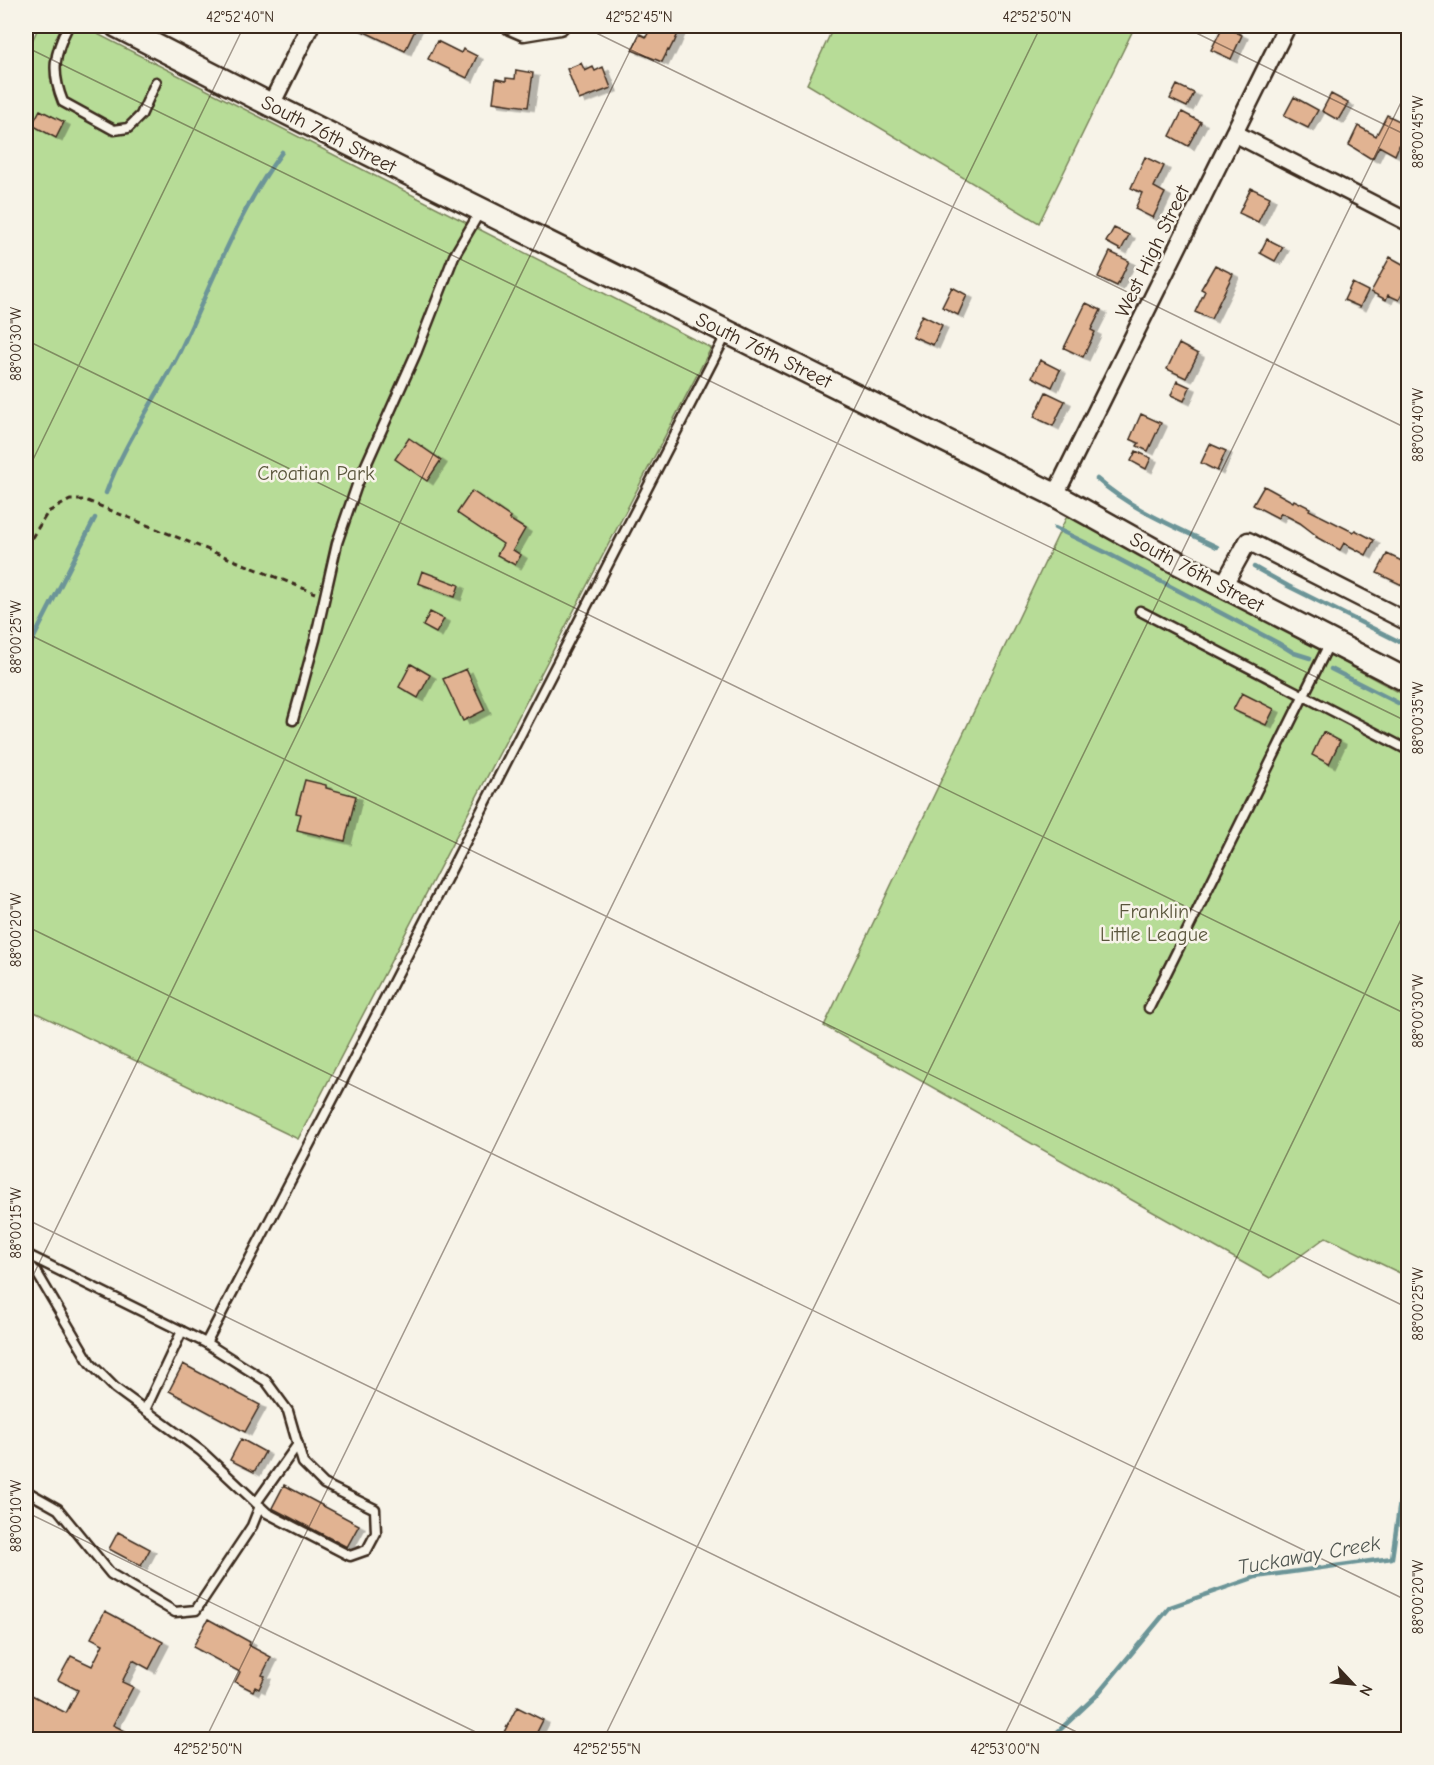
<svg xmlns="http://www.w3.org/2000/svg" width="1434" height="1765" font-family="'Comic Neue',sans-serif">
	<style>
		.green { fill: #b7dc97; stroke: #79835a; stroke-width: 1.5 }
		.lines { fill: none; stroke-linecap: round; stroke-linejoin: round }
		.stream { stroke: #6c9598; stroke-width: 4.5 }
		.building { fill: #e1b392; stroke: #3b2a1e; stroke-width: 1.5; filter: url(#shadow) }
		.lane-casing { stroke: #3b2a1e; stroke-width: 13 }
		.street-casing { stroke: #3b2a1e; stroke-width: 21 }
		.secondary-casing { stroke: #3b2a1e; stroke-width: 27 }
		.path { stroke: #3b2a1e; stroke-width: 3; stroke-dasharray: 6 4.5; stroke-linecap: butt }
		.lane { stroke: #f7f3e8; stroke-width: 8 }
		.street { stroke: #f7f3e8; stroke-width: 16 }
		.secondary { stroke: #f7f3e8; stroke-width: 22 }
		.ticks { fill: none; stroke: #3b2a1e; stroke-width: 1.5; stroke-opacity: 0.45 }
		.labels { text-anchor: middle; stroke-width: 5; stroke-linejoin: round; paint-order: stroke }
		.street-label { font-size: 20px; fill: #3b2a1e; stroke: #f7f3e8 }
		.park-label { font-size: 20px; fill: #5a563c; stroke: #f7f3e8 }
		.water-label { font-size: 21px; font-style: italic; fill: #505651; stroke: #f7f3e8 }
		.neatline { fill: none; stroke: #3b2a1e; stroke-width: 2 }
		.ticks-label { font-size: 15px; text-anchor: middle; fill: #3b2a1e }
	</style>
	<defs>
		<filter id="shadow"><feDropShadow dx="6" dy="3.5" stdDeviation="0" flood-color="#0004"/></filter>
	</defs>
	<rect width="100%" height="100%" fill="#f7f3e8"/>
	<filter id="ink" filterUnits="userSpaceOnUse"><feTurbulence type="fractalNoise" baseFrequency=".0167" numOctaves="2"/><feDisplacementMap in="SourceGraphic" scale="12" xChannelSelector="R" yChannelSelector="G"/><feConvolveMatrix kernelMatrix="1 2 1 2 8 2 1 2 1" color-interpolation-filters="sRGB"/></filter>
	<g filter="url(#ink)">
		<path class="green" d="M39 26H82L711 348 298 1139 26 1008V54Z
			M834 26H1135L1039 223 807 84Z
			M1068 514 1408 697V1277L1326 1237 1270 1278 824 1026Z"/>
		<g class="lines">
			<path class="stream" d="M1097 479C1132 510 1176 527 1217 547
				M106 493C124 443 156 399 180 351 212 284 237 213 282 152
				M1055 528 1107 553 1278 643 1294 653 1310 658
				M1254 567 1288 586 1408 646
				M26 653 95 518
				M1331 669 1408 708
				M1049 1740 1096 1696 1170 1607 1256 1577 1392 1558 1406 1460 1408 1457"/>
		</g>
		<path class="building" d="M352 26H417L405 51Z
			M652 26H681L674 43H673L669 51 668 50 662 62 632 50 640 34 646 37Z
			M1223 26 1242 35 1231 59 1211 50Z
			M437 41 461 53 463 49 477 56 467 78 428 59Z
			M581 63 585 71 593 67 595 71 603 67 611 88 579 100 567 69Z
			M516 70 533 73 528 107 493 102 496 79 506 81V78L515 79Z
			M1177 85 1194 93 1187 107 1170 99Z
			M1331 94 1348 103 1338 120 1322 111Z
			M1294 97 1318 110 1308 128 1284 116Z
			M40 110 64 122 56 138 32 125Z
			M1182 112 1201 122 1188 146 1170 136Z
			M1387 115 1408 125 1395 155 1379 146 1373 158H1370L1349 145 1358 126 1376 136Z
			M1145 157 1164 166 1154 187 1165 193 1153 218 1135 209 1142 193 1131 188Z
			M1251 188 1270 197 1258 222 1239 213Z
			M1114 228 1129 235 1121 250 1106 242Z
			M1267 239 1283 247 1275 261 1260 253Z
			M1110 252 1129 261 1117 286 1098 277Z
			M1390 257 1408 267V282L1399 300 1388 295 1386 300 1371 292Z
			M1215 265 1233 274 1211 319 1195 312 1205 291 1201 289Z
			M1352 283 1368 291 1360 307 1344 300Z
			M952 287 967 295 958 315 942 307Z
			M1086 303 1101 310 1091 330 1095 332 1083 357 1064 348Z
			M922 315 942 325 933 345 912 336Z
			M1179 344 1198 354 1186 378 1167 369Z
			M1040 360 1060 370 1052 387 1032 377Z
			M1177 381 1190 387 1184 401 1171 395Z
			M1046 392 1065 401 1053 426 1034 417Z
			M1141 414 1161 423 1148 451 1137 446 1139 443 1130 439Z
			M409 438 441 460 427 481 395 459Z
			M1210 444 1226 451 1217 471 1201 463Z
			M1136 451 1151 458 1146 469 1131 461Z
			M1264 486 1293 502 1294 500 1310 508 1309 510 1353 532 1355 530 1374 540 1366 555 1344 543 1340 550 1316 537 1317 536 1300 523 1281 513 1278 518 1253 505Z
			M472 491 510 517 509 519 525 529 513 550 521 555 515 565 497 555 503 544 457 513Z
			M1387 554 1408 564V571L1402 585 1377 573Z
			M422 571 459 585 455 597 418 583Z
			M430 612 444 619 436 633 423 626Z
			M411 664 430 675 418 698 399 687Z
			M466 669 485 710 463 721 443 679Z
			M1242 693 1274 709 1266 725 1233 710Z
			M1323 732 1340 741 1329 764 1312 755Z
			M305 780 326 785V788L356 796 345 841 297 830 301 814 296 813Z
			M183 1364 260 1405 245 1432 169 1391Z
			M241 1439 265 1452 254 1472 230 1460Z
			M284 1485 359 1525 347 1547 272 1508Z
			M118 1532 150 1549 141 1566 109 1549Z
			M105 1611 163 1642 149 1669 133 1660 122 1682 133 1687 113 1725 143 1740H26V1692L66 1713 78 1690 58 1680 71 1656 92 1666 103 1644 91 1638Z
			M208 1619 250 1642 248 1645 271 1657 262 1675 265 1676 259 1689 255 1687 253 1691 235 1682 240 1672 193 1647Z
			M517 1707 543 1720 533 1740H500Z"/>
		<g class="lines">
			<defs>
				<path id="lane" d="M68 26C54 54 51 72 63 102L114 130 128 128 141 115 156 82
					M1140 611 1408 750
					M293 720 315 640 337 543 357 485 417 351 454 256 481 210
					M1149 1008 1330 642
					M26 1254 206 1343 345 1076 727 333
					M26 1261 37 1273 90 1363 115 1388 201 1451 267 1513 350 1556 367 1550 376 1533 375 1509 324 1484 303 1463 288 1411 266 1381 206 1343
					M145 1410 182 1331
					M26 1491 58 1509 111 1574 175 1612 196 1610 252 1526 260 1506
					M256 1503 298 1444"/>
				<path id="street" d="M510 26 524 32 560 26
					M271 105 310 26
					M1234 133 1408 222
					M1055 495 1287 26
					M1223 586 1248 541 1408 622"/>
				<path id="secondary" d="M117 26 271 105 1055 495 1161 554 1408 681"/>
			</defs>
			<use href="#lane" class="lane-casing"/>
			<use href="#street" class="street-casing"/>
			<use href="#secondary" class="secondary-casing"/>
			<path class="path" d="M26 547 48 512 70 500H85L315 593"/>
			<use href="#lane" class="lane"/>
			<use href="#street" class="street"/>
			<use href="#secondary" class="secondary"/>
		</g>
	</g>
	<path class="ticks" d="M582 26 1408 429M1182 26 1408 136M26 47 1408 722M26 340 1408 1015M26 474 244 26M26 633 1408 1308M26 926 1408 1601M26 1219 1093 1740M26 1290 642 26M26 1512 492 1740M205 1740 1041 26M603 1740 1408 88M1002 1740 1408 905M1400 1740 1408 1722"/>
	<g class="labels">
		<g class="street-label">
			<text transform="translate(329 134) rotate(27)" y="7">South 76th Street</text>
			<text transform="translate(1152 251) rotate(-64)" y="7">West High Street</text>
			<text transform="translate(764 350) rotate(26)" y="7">South 76th Street</text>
			<text transform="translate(1197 572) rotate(28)" y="7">South 76th Street</text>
		</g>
		<g class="park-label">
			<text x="316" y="480">Croatian Park</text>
			<text x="1154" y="918">Franklin<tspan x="1154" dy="23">Little League</tspan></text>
		</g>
		<g class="water-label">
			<text transform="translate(1309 1555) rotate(-10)" y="7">Tuckaway Creek</text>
		</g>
	</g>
	<rect width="1434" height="1765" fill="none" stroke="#f7f3e8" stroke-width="66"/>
	<g transform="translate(1353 1684) rotate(116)" stroke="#f7f3e8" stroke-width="4.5" paint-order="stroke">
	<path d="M0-4.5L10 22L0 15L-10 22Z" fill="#3b2a1e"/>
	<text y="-9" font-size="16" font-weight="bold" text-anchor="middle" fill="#3b2a1e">N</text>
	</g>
	<rect x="33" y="33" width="1368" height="1699" class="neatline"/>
	<g class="ticks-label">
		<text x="240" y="22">42°52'40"N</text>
		<text x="639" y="22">42°52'45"N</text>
		<text x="1037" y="22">42°52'50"N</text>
		<text transform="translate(1418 132) rotate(-90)" y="5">88°00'45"W</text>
		<text transform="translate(16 344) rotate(-90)" y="5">88°00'30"W</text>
		<text transform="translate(1418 425) rotate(-90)" y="5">88°00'40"W</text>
		<text transform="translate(16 637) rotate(-90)" y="5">88°00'25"W</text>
		<text transform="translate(1418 718) rotate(-90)" y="5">88°00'35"W</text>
		<text transform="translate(16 930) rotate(-90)" y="5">88°00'20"W</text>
		<text transform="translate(1418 1011) rotate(-90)" y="5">88°00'30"W</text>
		<text transform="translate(16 1223) rotate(-90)" y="5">88°00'15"W</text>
		<text transform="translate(1418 1304) rotate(-90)" y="5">88°00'25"W</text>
		<text transform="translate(16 1516) rotate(-90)" y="5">88°00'10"W</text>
		<text transform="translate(1418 1597) rotate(-90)" y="5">88°00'20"W</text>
		<text x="208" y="1754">42°52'50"N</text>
		<text x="607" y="1754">42°52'55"N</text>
		<text x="1005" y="1754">42°53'00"N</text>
	</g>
</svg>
